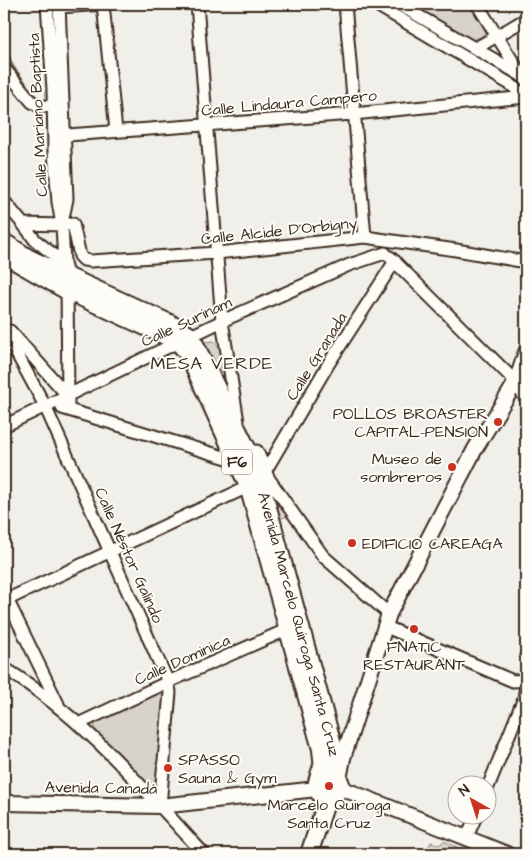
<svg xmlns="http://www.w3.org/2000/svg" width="530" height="858" font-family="'Architects Daughter',sans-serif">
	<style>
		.green { fill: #d7d2cc; stroke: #897e75 }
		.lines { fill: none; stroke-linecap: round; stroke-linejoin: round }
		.stream { stroke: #80746b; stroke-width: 3 }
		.minor-casing { stroke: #3b2a1e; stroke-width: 15 }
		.major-casing { stroke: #3b2a1e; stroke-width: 18 }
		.highway-casing { stroke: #3b2a1e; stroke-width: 20 }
		.minor { stroke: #fdfcf7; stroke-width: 11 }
		.major { stroke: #fdfcf7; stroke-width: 14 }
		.highway { stroke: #fdfcf7; stroke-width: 16 }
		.poi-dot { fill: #c8321e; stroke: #fdfcf7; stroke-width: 2 }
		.labels { text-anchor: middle; stroke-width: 4; stroke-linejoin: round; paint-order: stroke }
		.shield { fill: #fdfcf7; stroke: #75695f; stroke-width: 1 }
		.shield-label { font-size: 15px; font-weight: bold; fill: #3b2a1e }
		.street-label { font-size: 16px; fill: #3b2a1e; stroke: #fdfcf7 }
		.poi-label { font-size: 16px; fill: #3b2a1e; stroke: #fdfcf7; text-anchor: end }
		.neighbourhood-label { font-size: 18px; letter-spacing: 1px; fill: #3b2a1e; stroke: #fdfcf7 }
	</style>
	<rect width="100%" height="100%" fill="#f1efea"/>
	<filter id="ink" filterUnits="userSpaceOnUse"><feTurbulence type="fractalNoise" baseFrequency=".02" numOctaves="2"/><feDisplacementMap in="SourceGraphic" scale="10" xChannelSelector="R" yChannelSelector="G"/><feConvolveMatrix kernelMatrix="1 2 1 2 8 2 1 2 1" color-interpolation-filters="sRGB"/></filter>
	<g filter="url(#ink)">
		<path class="green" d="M408 4H472L485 24 486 31 481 37 472 40Z
			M214 341 221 349 235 411 202 347 205 342Z
			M253 450 292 515 275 520Z
			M159 694 166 695 157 788 153 790 94 729 95 723Z
			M444 841 471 854H425L431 842 439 845Z"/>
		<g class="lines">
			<path class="stream" d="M4 46 13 67 26 84"/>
			<defs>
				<path id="minor" d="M47 4 53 89 54 152 58 202 62 225 64 263 67 276 68 409
					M59 4 67 199 63 218
					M103 4 116 131
					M197 4 222 321 238 422
					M345 4 365 237
					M375 4 510 84 526 97
					M398 4 521 75 526 80
					M477 4 520 73
					M59 7 104 4
					M476 48 526 19
					M4 68 32 102 39 106 59 107
					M54 136 353 114 526 97
					M4 201 23 224 62 225 73 224 80 256 84 260 91 261 217 253 365 237 456 250 526 262
					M23 224 35 240 64 263
					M390 257 516 382
					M4 330 45 406 168 682 170 692 160 806
					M10 331 68 396
					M62 408 237 461
					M4 426 222 321 349 265 385 253
					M257 451 269 479 323 556 389 614
					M266 470 329 363 395 261
					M4 593 58 704
					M4 601 254 484
					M384 626 513 681 526 680
					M4 668C82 716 142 787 204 854
					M78 724 168 682 293 627
					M488 787 524 698 526 686
					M466 839 476 816"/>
				<path id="major" d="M516 382 526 396
					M340 774 343 758 389 614 475 449 516 382 526 352
					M341 788 507 854
					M4 803 160 806 317 789"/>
				<g id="highway">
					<path id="s1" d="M4 242 29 258 67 276 170 323 191 336 252 458 261 482 335 752 338 777"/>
					<path d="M4 255 67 291 178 342 188 354 248 486 321 749C321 754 323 760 322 765 321 772 315 781 317 788 321 804 339 797 341 784L338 777 328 773 319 778"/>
					<path d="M309 854 328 797"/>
				</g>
			</defs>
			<use href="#minor" class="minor-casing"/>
			<use href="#major" class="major-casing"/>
			<use href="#highway" class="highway-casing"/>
			<use href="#minor" class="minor"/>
			<use href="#major" class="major"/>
			<use href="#highway" class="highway"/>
		</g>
	</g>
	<g class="poi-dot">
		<circle cx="498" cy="422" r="5"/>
		<circle cx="452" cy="467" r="5"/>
		<circle cx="352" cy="543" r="5"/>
		<circle cx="414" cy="629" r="5"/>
		<circle cx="168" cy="768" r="5"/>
		<circle cx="329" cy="786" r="5"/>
	</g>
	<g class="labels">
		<rect class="shield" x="222" y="449.5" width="30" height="25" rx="4"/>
		<g class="shield-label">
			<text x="237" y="467">F6</text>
		</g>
		<g class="street-label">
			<text transform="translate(289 102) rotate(-5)" y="6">Calle Lindaura Campero</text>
			<text transform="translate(37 115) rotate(-93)" y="6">Calle Mariano Baptista</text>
			<text transform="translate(279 230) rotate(-6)" y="6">Calle Alcide D'Orbigny</text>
			<text transform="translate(186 321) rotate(-25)" y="6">Calle Surinam</text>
			<text transform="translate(316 356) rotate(-58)" y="6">Calle Granada</text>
			<text transform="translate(130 555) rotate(66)" y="6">Calle Néstor Galindo</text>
			<text dy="6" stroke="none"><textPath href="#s1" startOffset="519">Avenida Marcelo Quiroga Santa Cruz</textPath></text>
			<text transform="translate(182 659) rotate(-24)" y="6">Calle Dominica</text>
			<text transform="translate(101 787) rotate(1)" y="6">Avenida Canadá</text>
		</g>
		<g class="poi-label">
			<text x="488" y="419">POLLOS BROASTER<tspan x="488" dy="18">CAPITAL-PENSIÓN</tspan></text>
			<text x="442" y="464">Museo de<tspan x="442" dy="18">sombreros</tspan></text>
			<text x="362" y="549" text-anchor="start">EDIFICIO CAREAGA</text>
			<text x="414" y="652" text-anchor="middle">FNATIC<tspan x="414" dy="18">RESTAURANT</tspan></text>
			<text x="178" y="765" text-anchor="start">SPASSO<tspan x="178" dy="18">Sauna &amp; Gym</tspan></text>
			<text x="329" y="810" text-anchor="middle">Marcelo Quiroga<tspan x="329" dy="18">Santa Cruz</tspan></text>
		</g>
		<g class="neighbourhood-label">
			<text x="212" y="369">MESA VERDE</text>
		</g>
	</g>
	<rect width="530" height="858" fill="none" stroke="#fdfcf7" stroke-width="20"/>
	<rect x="10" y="10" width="510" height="838" fill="none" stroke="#3b2a1e" stroke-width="2" filter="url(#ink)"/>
	<g transform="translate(472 800) rotate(321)"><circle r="24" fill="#fdfcf7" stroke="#afa8a0"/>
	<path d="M0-4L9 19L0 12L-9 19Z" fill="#c8321e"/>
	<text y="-8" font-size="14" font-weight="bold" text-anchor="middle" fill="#3b2a1e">N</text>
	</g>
</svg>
